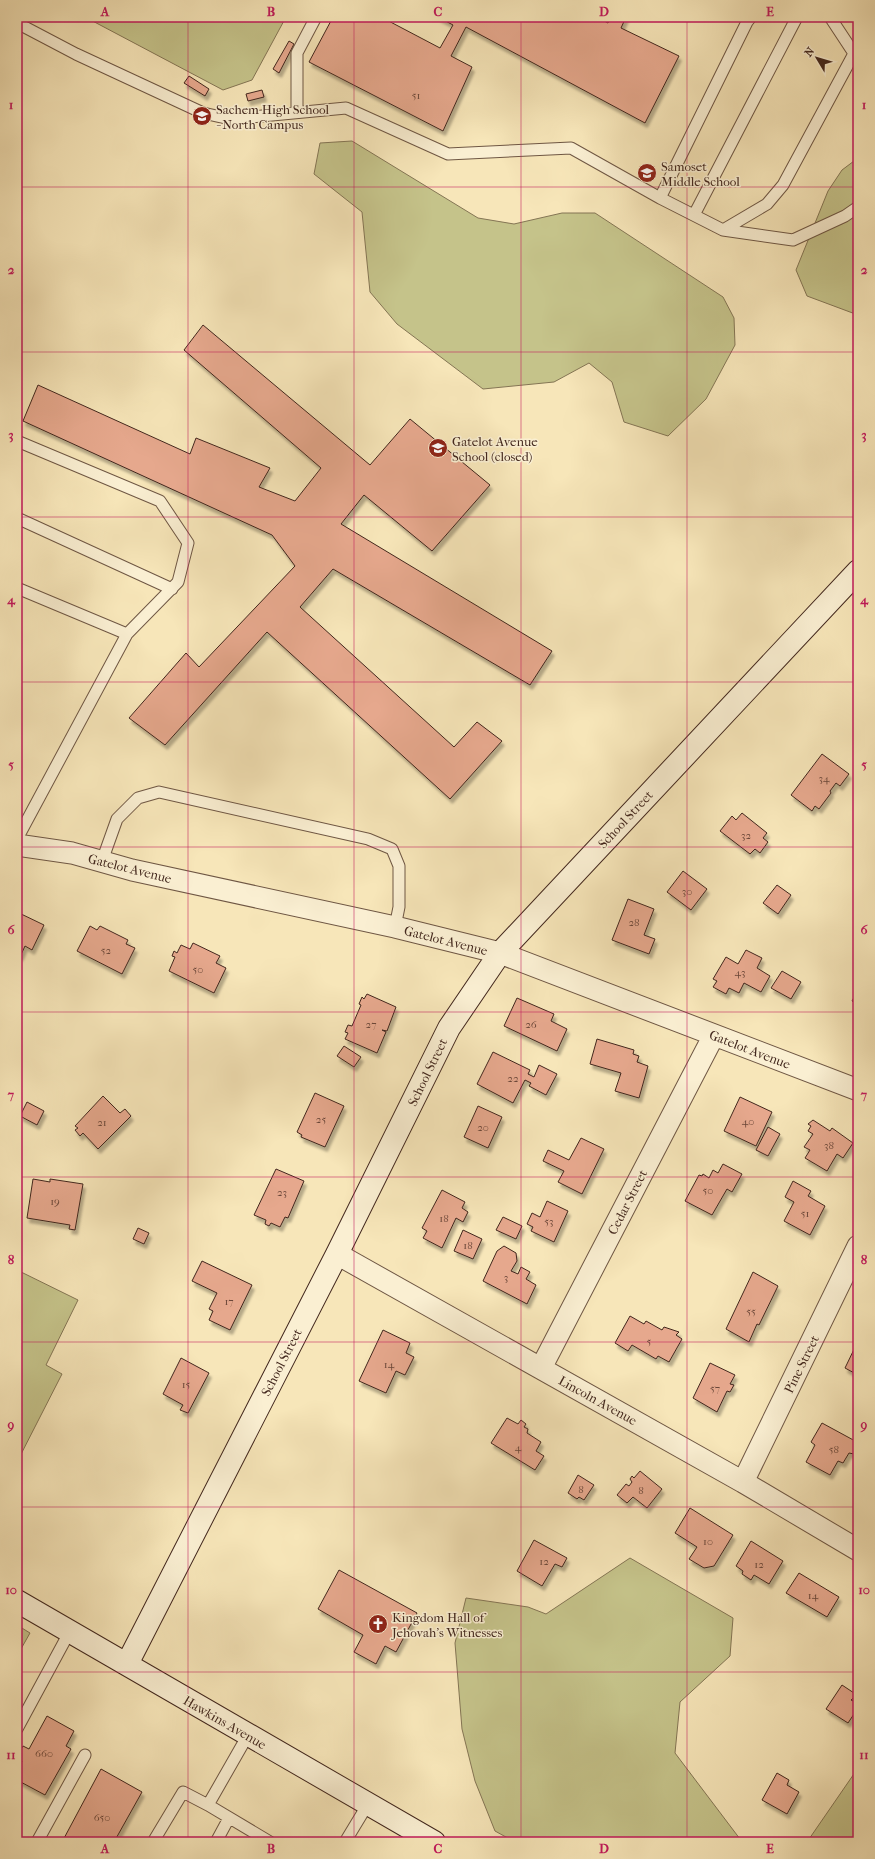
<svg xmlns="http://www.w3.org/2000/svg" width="875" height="1859" font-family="'IM FELL French Canon',serif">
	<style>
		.green { fill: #c5c38a; stroke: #847554 }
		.building { fill: #e6a88d; stroke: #42271d; filter: url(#shadow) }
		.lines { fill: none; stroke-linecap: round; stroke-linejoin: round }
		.lane-casing { stroke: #6f5744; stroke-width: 13 }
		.street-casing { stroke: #6f5744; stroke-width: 23 }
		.secondary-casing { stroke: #42271d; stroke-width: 24 }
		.lane { stroke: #faefd2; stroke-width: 11 }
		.street { stroke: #faefd2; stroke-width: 21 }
		.secondary { stroke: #faefd2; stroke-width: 22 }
		.grid { fill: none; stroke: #c2185b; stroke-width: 1; stroke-opacity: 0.55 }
		.labels { text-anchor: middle; stroke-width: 3; stroke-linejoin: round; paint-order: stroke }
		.number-label { font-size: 11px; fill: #6b4739 }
		.poi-label { font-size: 13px; fill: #42271d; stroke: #faefd2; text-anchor: start }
		.street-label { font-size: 13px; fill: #42271d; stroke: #faefd2 }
		.neatline { fill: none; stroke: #c2185b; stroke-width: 1.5 }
		.grid-label { font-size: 13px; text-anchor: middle; font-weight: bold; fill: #c2185b }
	</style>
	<defs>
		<filter id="shadow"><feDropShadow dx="2.5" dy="4.5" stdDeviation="1" flood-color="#0004"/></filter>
	</defs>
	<rect width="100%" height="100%" fill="#f7e6b9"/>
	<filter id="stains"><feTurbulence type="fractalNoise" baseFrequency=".005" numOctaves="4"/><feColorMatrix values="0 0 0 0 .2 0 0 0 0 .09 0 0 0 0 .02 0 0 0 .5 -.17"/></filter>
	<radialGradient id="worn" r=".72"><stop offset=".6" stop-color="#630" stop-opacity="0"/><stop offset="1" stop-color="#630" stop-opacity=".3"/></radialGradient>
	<path class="green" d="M85 17H286L252 80 223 90Z
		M352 141 478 218 514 224 562 213H595L723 297 734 318 735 345 706 399 668 436 624 422 612 382 589 363 554 382 483 389 397 324 370 292 362 212 314 174 320 143Z
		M858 158V315L807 296 796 270 828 191 842 170Z
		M17 1270 78 1300 46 1365 62 1374 17 1462Z
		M630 1558 733 1618 730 1656 680 1702 675 1753 740 1839 752 1842H515L495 1831 475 1781 462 1729 455 1643 466 1598 528 1607 546 1614Z
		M17 1625 30 1633 17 1656Z
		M858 1768V1842H807Z"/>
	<path class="building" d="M333 17H381L440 48 453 25 438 17H597L608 23 611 17H626L621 28 679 56 645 123 466 27 451 56 472 67 443 131 309 62Z
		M289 41 294 44 279 73 273 69Z
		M189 76 209 89 205 96 184 83Z
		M262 90 264 97 248 101 246 94Z
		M203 325 370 465 410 419 490 485 432 551 364 495 341 524 552 651 530 685 333 569 300 607 454 747 477 722 502 741 450 799 267 632 165 745 129 718 186 653 199 667 295 566 272 535 23 421 38 385 190 454 196 438 270 468 259 487 295 501 321 468 184 350Z
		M822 754 849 774 840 786 836 783 830 791 831 793 819 809 815 806 812 811 791 795Z
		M742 813 767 833 763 838 768 842 760 853 755 849 750 854 720 831 732 816 736 820Z
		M683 871 707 889 691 910 667 892Z
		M777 885 791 895 778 914 763 903Z
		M628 899 654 909 644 935 655 939 649 954 612 940Z
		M17 912 44 925 32 950 25 946 20 957 17 955Z
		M90 926 97 930 100 926 128 940 126 944 135 948 122 974 77 951Z
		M193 943 220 956 216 963 226 968 214 993 169 971 175 957 172 956 174 951 177 953 181 945 190 949Z
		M746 950 762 958 757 968 770 976 761 992 744 983 739 993 729 988 726 994 713 987 717 981 713 979 726 957 738 964Z
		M782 971 801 982 791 999 771 988Z
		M858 990V1005L852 1001Z
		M367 994 396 1007 387 1031 382 1030 386 1032 377 1053 345 1039 348 1033 345 1032 348 1025 352 1026 361 1005 359 1004 362 997 364 999Z
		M517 998 554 1014 551 1021 567 1029 557 1051 504 1026Z
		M597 1039 634 1050 633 1054 639 1056 637 1062 648 1066 639 1098 615 1091 621 1073 590 1064Z
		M344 1046 361 1057 354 1067 337 1056Z
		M493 1052 530 1070 528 1074 534 1077 539 1065 557 1074 546 1095 529 1086 531 1083 525 1080 513 1103 477 1084Z
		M315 1093 344 1106 325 1147 301 1137 302 1135 297 1132Z
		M103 1096 120 1113 125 1109 131 1116 98 1149 83 1133 80 1136 75 1130 78 1128 75 1126Z
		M740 1097 772 1112 756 1146 724 1131Z
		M27 1102 44 1111 37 1125 20 1116Z
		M478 1106 502 1117 488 1148 464 1137Z
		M813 1120 830 1131 832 1128 853 1143 843 1158 837 1154 827 1171 805 1158 810 1150 804 1147 813 1134 808 1131 811 1126 808 1124Z
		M768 1127 780 1134 768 1156 756 1150Z
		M581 1138 604 1149 582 1194 558 1182 564 1171 543 1161 548 1150 569 1160Z
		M723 1164 742 1174 732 1192 727 1189 712 1215 685 1201 699 1175 702 1176 703 1174 709 1178 713 1170 718 1173Z
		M276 1169 304 1181 288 1218 285 1217 280 1227 271 1223 269 1226 265 1224 266 1220 254 1215Z
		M33 1179 50 1182V1179L83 1184 75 1230 69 1229 70 1225 27 1218Z
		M793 1181 811 1191 808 1196 825 1206 810 1235 784 1221 794 1202 785 1197Z
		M442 1190 465 1202 462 1208 468 1212 463 1222 456 1218 442 1248 423 1238 427 1231 422 1228Z
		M547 1201 568 1211 554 1242 531 1231 533 1227 527 1224 532 1213 540 1217Z
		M503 1217 522 1226 516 1239 496 1230Z
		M138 1228 149 1233 144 1244 133 1239Z
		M463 1230 482 1239 473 1259 454 1251Z
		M504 1246 516 1253 517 1261 511 1271 518 1274 521 1267 530 1272 526 1279 536 1285 527 1304 483 1281 497 1251Z
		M202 1261 252 1285 230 1330 209 1320 213 1311 209 1309 217 1293 192 1281Z
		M753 1272 778 1286 759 1325 757 1324 749 1342 726 1329Z
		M630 1316 644 1324 646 1321 662 1330 664 1327 679 1332 676 1335 682 1339 669 1362 658 1356 656 1359 632 1345 628 1351 615 1343Z
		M383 1330 410 1343 406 1353 414 1357 405 1375 396 1371 386 1393 359 1381Z
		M858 1341V1375L845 1368Z
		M181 1358 209 1373 188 1413 180 1410 183 1405 163 1394Z
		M710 1363 735 1375 730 1384 734 1385 730 1392 727 1391 717 1412 693 1398Z
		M507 1418 518 1424 521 1420 526 1424 524 1427 528 1429 527 1433 541 1442 536 1451 544 1456 535 1470 491 1443Z
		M822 1423 857 1442 858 1445 854 1454 849 1453 843 1463 838 1461 830 1475 806 1462 815 1445 811 1442Z
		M640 1471 662 1489 647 1508 633 1497 627 1503 617 1495 626 1484 629 1486 632 1482 630 1479 632 1476 634 1478Z
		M578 1475 594 1485 584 1500 579 1497 577 1499 568 1493Z
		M690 1508 733 1535 714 1566 704 1568 689 1559 697 1547 675 1533Z
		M534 1540 567 1558 562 1567 555 1564 542 1586 517 1571Z
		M751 1541 783 1561 769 1584 754 1575 751 1580 742 1574 743 1571 736 1566Z
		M339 1570 417 1613 396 1652 385 1646 376 1664 354 1652 363 1635 318 1609Z
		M799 1573 839 1597 827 1617 786 1593Z
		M842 1685 857 1695 851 1700 858 1703V1708L848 1723 826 1709Z
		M47 1716 74 1731 66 1746 71 1749 45 1795 17 1780V1770L22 1761 17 1756 23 1746 29 1749Z
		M101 1769 142 1792 114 1842H62Z
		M777 1773 789 1780 787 1785 799 1792 787 1814 762 1800Z"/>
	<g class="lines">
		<defs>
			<path id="lane" d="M751 17 747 22 660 198 723 230 793 240 845 216 858 207
				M830 17 857 58
				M17 23 76 54 203 113 230 119 346 108 448 154 571 148 660 198
				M297 112V53L316 17
				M694 215 797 17
				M723 230 767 204 783 185 858 46
				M17 441 160 501 188 543 178 582 127 634 17 839
				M17 518 172 589
				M17 588 127 634
				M102 861 117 819 138 798 159 792 368 839 392 849 399 866V907L395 927
				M17 1729 70 1631
				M248 1735 208 1805 270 1842
				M37 1842 85 1755
				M153 1842 183 1792 208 1805
				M216 1842 229 1818
				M345 1842 368 1804"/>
			<path id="street" d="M17 845 72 853 132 870 395 927 500 953 858 1090
				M337 1254 743 1482 858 1550
				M541 1368 714 1035
				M743 1482 858 1246"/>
			<path id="secondary" d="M17 1601 434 1842
				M127 1664 337 1254 449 1028 500 953 858 571"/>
		</defs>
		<use href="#lane" class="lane-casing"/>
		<use href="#street" class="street-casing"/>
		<use href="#secondary" class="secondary-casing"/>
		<use href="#lane" class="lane"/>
		<use href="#street" class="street"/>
		<use href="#secondary" class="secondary"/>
	</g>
	<path class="grid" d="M188 17V1842M354 17V1842M521 17V1842M687 17V1842M17 187H858M17 352H858M17 517H858M17 682H858M17 847H858M17 1012H858M17 1177H858M17 1342H858M17 1507H858M17 1672H858"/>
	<defs>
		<symbol id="school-disc" viewBox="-11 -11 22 22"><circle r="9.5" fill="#8f2418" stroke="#faefd2"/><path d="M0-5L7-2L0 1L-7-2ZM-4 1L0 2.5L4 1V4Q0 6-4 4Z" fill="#fff"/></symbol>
		<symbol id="church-disc" viewBox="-11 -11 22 22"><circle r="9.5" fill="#8f2418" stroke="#faefd2"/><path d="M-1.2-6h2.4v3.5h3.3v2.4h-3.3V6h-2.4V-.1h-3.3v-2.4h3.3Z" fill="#fff"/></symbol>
	</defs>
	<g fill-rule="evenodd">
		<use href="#school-disc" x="191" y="105" width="22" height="22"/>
		<use href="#school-disc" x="636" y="162" width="22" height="22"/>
		<use href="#school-disc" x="427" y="437" width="22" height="22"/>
		<use href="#church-disc" x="367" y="1613" width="22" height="22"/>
	</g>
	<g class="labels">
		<g class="number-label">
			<text x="416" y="99">51</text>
			<text x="824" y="782">34</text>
			<text x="746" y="839">32</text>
			<text x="687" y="895">30</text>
			<text x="634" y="926">28</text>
			<text x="106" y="954">52</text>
			<text x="198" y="973">50</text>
			<text x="740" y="976">43</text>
			<text x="371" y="1028">27</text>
			<text x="531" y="1028">26</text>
			<text x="513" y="1082">22</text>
			<text x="321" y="1123">25</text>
			<text x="748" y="1125">40</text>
			<text x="102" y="1126">21</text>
			<text x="483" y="1131">20</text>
			<text x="829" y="1149">38</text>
			<text x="708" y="1194">50</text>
			<text x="282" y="1196">23</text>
			<text x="55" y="1205">19</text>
			<text x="805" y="1217">51</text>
			<text x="444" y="1222">18</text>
			<text x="549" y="1225">53</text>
			<text x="468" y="1249">18</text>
			<text x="506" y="1281">3</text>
			<text x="229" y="1305">17</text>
			<text x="751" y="1315">55</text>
			<text x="649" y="1345">5</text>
			<text x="389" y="1368">14</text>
			<text x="186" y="1388">15</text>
			<text x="715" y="1392">57</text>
			<text x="518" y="1451">4</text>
			<text x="834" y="1453">58</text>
			<text x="581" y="1493">8</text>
			<text x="641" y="1494">8</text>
			<text x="708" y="1545">10</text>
			<text x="544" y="1565">12</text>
			<text x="759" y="1568">12</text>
			<text x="813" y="1599">14</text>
			<text x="44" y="1757">660</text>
			<text x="102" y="1821">650</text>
		</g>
		<g class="poi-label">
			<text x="216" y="114">Sachem High School<tspan x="216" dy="15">- North Campus</tspan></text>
			<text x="661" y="171">Samoset<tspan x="661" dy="15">Middle School</tspan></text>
			<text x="452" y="446">Gatelot Avenue<tspan x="452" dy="15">School (closed)</tspan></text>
			<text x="392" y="1622">Kingdom Hall of<tspan x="392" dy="15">Jehovah’s Witnesses</tspan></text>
		</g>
		<g class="street-label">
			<text transform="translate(625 819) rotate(-47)" y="5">School Street</text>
			<text transform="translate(130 868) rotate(14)" y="5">Gatelot Avenue</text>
			<text transform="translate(446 940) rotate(14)" y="5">Gatelot Avenue</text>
			<text transform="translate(750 1049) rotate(21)" y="5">Gatelot Avenue</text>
			<text transform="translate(427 1072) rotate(-64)" y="5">School Street</text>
			<text transform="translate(627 1202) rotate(-63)" y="5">Cedar Street</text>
			<text transform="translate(281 1362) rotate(-63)" y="5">School Street</text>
			<text transform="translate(801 1364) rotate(-64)" y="5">Pine Street</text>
			<text transform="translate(598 1400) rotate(29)" y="5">Lincoln Avenue</text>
			<text transform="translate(225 1722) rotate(30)" y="5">Hawkins Avenue</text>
		</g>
	</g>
	<rect width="875" height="1859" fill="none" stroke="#f7e6b9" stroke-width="44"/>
	<g transform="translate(817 58) rotate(308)" stroke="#faefd2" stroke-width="3" paint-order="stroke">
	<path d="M0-3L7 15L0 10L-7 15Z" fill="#42271d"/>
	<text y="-6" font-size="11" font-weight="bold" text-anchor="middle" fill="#42271d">N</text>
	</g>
	<rect x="22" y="22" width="831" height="1815" class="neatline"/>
	<g class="grid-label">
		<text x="105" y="16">A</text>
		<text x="271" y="16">B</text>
		<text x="438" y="16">C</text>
		<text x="604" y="16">D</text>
		<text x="770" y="16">E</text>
		<text x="11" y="109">1</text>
		<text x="864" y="109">1</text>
		<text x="11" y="274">2</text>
		<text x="864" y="274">2</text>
		<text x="11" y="439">3</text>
		<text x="864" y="439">3</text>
		<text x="11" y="604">4</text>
		<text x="864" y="604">4</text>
		<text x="11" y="769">5</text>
		<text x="864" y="769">5</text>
		<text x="11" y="934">6</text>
		<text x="864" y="934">6</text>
		<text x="11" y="1099">7</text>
		<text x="864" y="1099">7</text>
		<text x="11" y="1264">8</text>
		<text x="864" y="1264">8</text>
		<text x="11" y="1429">9</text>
		<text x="864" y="1429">9</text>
		<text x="11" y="1594">10</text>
		<text x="864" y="1594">10</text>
		<text x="11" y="1759">11</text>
		<text x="864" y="1759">11</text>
		<text x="105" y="1853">A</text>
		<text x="271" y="1853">B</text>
		<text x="438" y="1853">C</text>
		<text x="604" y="1853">D</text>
		<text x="770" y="1853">E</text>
	</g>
	<rect width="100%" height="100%" filter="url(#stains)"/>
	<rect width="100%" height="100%" fill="url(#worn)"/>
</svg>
